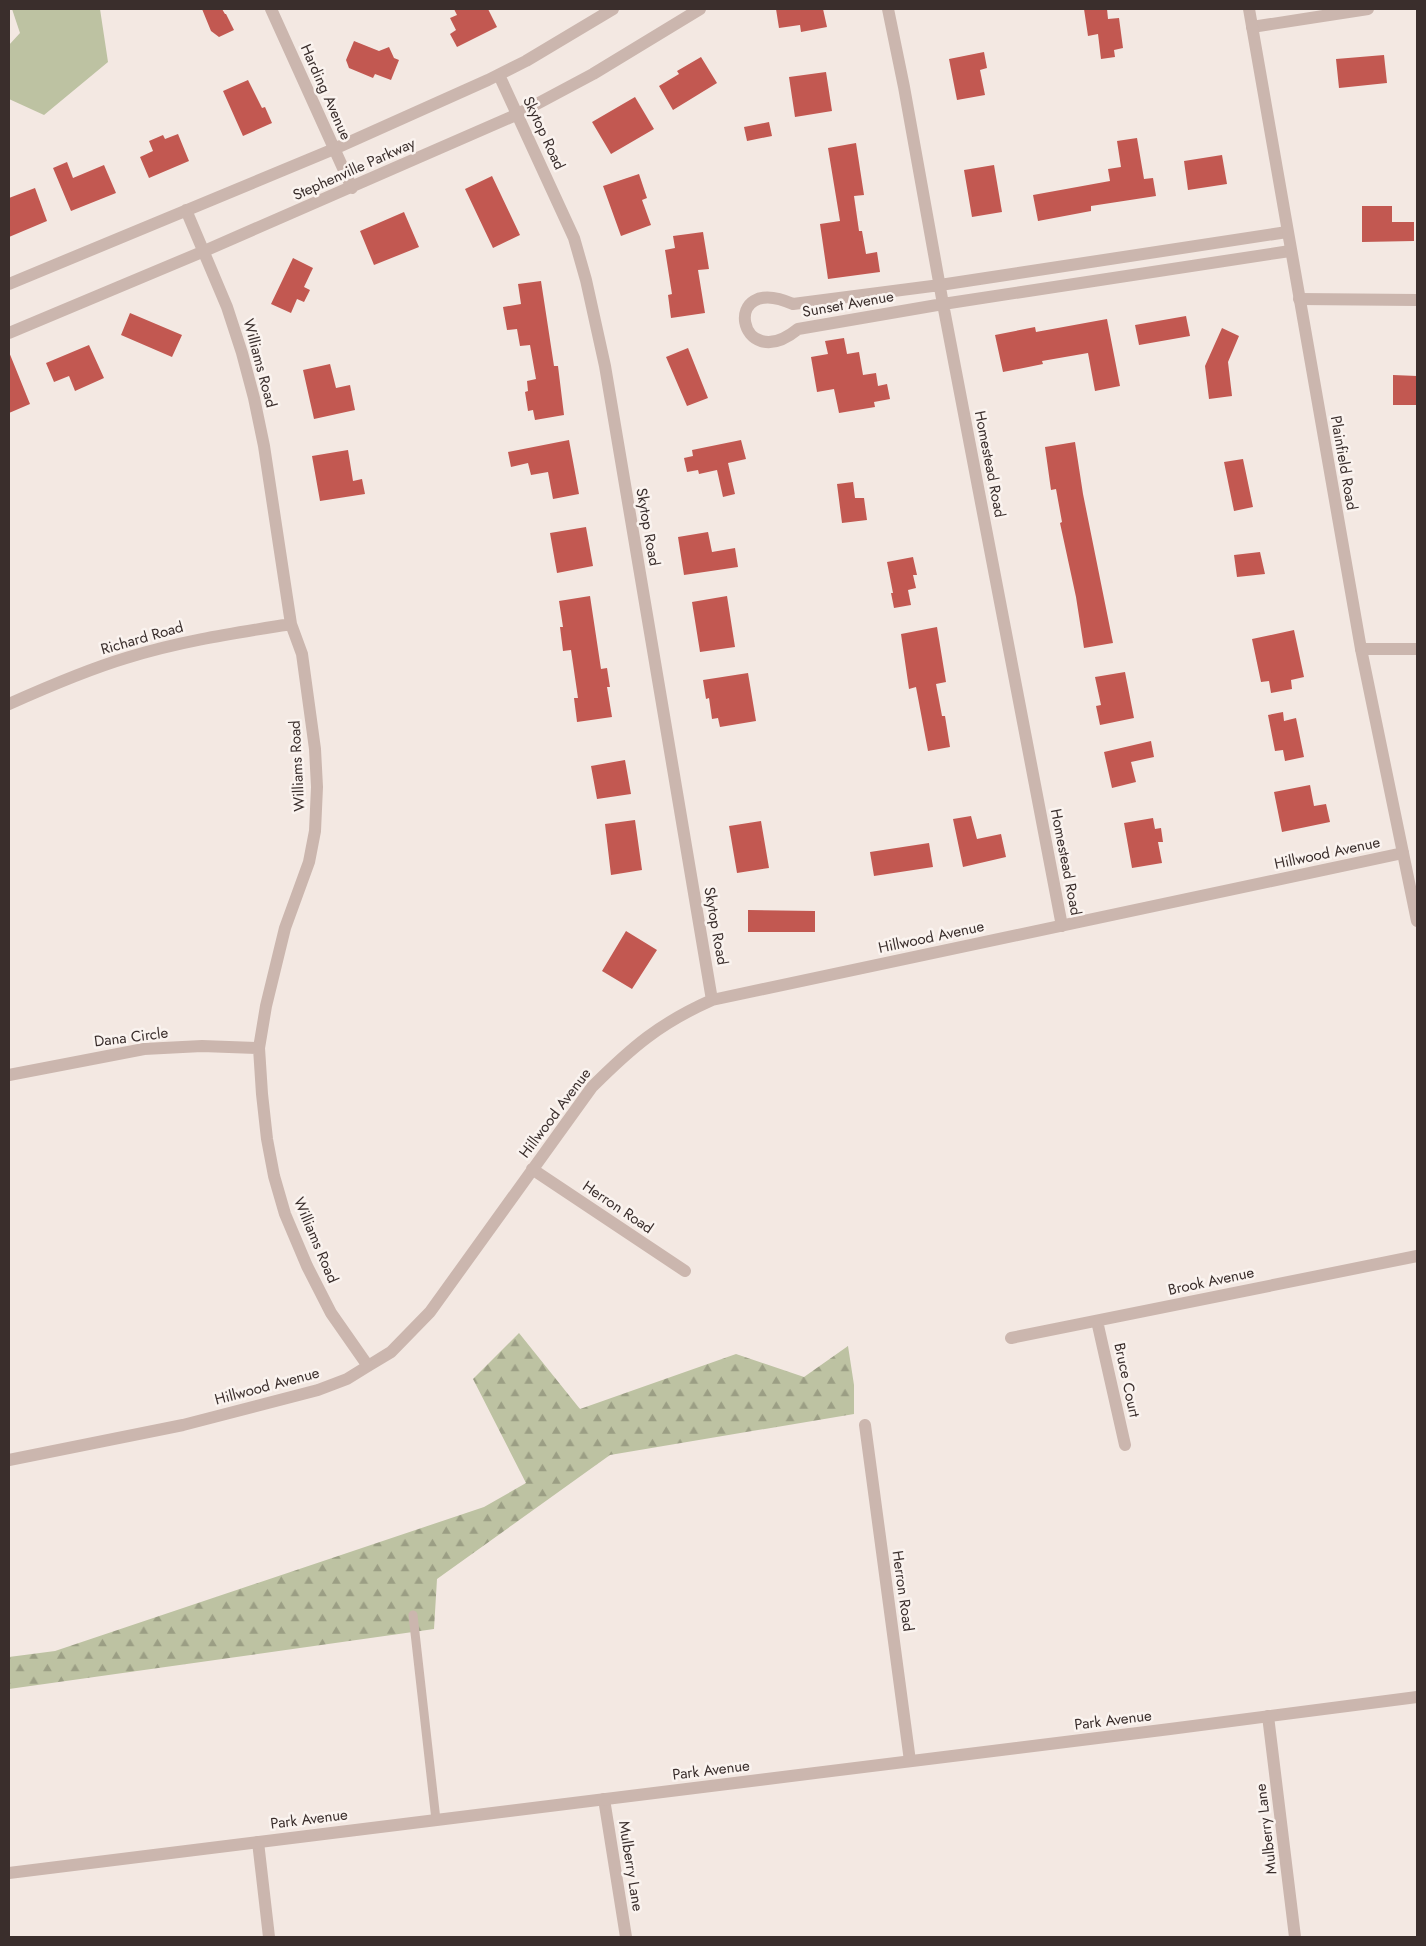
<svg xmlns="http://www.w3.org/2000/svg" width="1426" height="1946" font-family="Jost,sans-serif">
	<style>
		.grass { fill: #bdc2a2 }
		.forest { fill: url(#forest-firs) }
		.building { fill: #c25851 }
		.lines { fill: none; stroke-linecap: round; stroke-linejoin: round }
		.service { stroke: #cbb6ae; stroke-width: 9 }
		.minor { stroke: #cbb6ae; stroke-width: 12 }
		.tertiary { stroke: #cbb6ae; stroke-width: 12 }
		.labels { text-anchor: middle; stroke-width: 5; stroke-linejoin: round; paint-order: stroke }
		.street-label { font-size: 15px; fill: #3a2e2c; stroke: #faf3ef }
	</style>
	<defs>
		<pattern id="forest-firs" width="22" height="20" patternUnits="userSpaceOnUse" patternTransform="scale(1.25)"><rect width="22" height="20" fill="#bdc2a2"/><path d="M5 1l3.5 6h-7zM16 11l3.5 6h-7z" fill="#9b9e84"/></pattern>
	</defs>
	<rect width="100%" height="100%" fill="#f3e8e2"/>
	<path class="grass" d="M12 9H100L108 62 44 115 9 99V45L20 33Z"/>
	<path class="forest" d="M519 1333 580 1409 736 1354 804 1377 848 1346 854 1385V1414L610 1455 437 1579 434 1629 9 1689V1657L55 1651 484 1507 526 1483 473 1379Z"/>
	<path class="building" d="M202 9H222L225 14H226L234 30 219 37 211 31Z
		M454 9H488L497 27 457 47 450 34 456 30 450 18 457 15Z
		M776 9H823L827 27 801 32 800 25 779 28Z
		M1084 9H1107L1108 19 1119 18 1123 48 1114 50 1115 57 1101 59 1098 34 1088 36Z
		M354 41 379 51 389 47 394 58 399 60 391 80 375 74 373 78 349 68 346 60Z
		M984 52 987 68 980 70 985 95 957 100 949 59Z
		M1384 55 1387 83 1339 88 1336 59Z
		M701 57 717 83 673 110 659 86 679 74 677 71Z
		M826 72 832 111 795 117 789 77Z
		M248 80 262 108 265 107 272 123 243 136 223 91Z
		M635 97 654 129 611 154 592 122Z
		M769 122 772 136 747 141 744 127Z
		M178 134 189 161 149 178 140 157 153 151 149 141 163 135 165 139Z
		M1137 138 1144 179 1153 178 1156 196 1091 206V211L1038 221 1033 195 1110 181 1108 169 1121 167 1117 141Z
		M856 143 864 195 854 196 859 231H862L866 254 877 252 880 272 828 279 820 224 840 221 828 148Z
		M1222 155 1227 184 1188 190 1184 161Z
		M67 162 73 178 104 165 116 193 71 211 53 168Z
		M994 165 1002 212 972 217 964 170Z
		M639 174 647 198 642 200 651 225 621 236 603 186Z
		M492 176 520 235 493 248 465 189Z
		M35 188 47 221 9 237V198Z
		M1362 206H1392V222H1414V241L1362 242Z
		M404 212 419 247 374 265 360 231Z
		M703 232 709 269 698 270 705 313 671 318 668 295 672 294 665 250 675 248 673 236Z
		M293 258 313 268 304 287 310 290 304 302 297 299 291 313 271 304Z
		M541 281 554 366H558L564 415 535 420 533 410 528 411 525 392 528 391 527 381 536 379 530 345 520 346 517 329 507 330 503 307 521 304 518 284Z
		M130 313 182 335 172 357 121 335Z
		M1186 316 1190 336 1139 345 1135 325Z
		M1107 319 1120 386 1095 391 1088 353 1042 361 1043 364 1003 372 995 335 1035 327 1036 332Z
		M1222 328 1239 336 1228 362 1232 396 1209 399 1205 366Z
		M844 338 847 354 859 352 863 375 876 373 878 386 887 384 890 399 874 402 875 407 839 413 834 389 817 392 811 357 828 354 825 341Z
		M89 345 104 378 75 391 69 376 54 382 46 363Z
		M688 348 708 398 687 406 666 357Z
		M9 352 30 404 9 413Z
		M330 364 336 388 350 385 355 410 314 419 303 370Z
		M1393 375 1417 376V405H1393Z
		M569 440 579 494 553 499 548 472 531 475 528 463 511 467 508 452Z
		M741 440 746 459 728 463 735 494 723 497 717 470 699 474 698 470 687 472 684 458 693 456 692 450Z
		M1075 442 1083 494 1113 643 1084 648 1076 597 1060 523 1062 522 1056 489 1051 490 1045 447Z
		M348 450 353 481 362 479 365 494 320 501 312 456Z
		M1243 459 1253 507 1234 511 1224 462Z
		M853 482 855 498H864L867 520 842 523 837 484Z
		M586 527 593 566 557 573 550 533Z
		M708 532 712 552 735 548 738 567 684 575 678 537Z
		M1260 552 1265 574 1237 577 1234 555Z
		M913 557 917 575H913L916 588 908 590 911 605 894 608 891 593H893L887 562Z
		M590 596 601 669 607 668 610 687H607L612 717 577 722 574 698H578L571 650 563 651 560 627H563L559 601Z
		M727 596 735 647 700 652 692 602Z
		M937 627 946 682 936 684 942 716H945L950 747 928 751 916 687 909 689 901 634Z
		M1294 630 1304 677 1291 680 1292 689 1271 693 1269 681 1261 682 1252 639Z
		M1125 672 1134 718 1100 725 1096 706 1101 705 1095 677Z
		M748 673 756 721 720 727 718 718 712 719 709 698 706 699 703 680Z
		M1283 712 1284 721 1296 718 1304 757 1285 761 1283 750 1275 751 1268 715Z
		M1151 741 1154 757 1131 762 1136 782 1112 788 1104 752Z
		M625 760 631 794 597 799 591 766Z
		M1310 785 1314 806 1326 804 1330 822 1282 832 1274 792Z
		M971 816 977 839 1001 834 1006 857 963 867 953 819Z
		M1153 818 1155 829 1161 828 1163 842H1158L1162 863 1132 868 1124 823Z
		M635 820 642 870 611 875 605 824Z
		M761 821 769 868 737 873 729 826Z
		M929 843 933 867 874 876 870 852Z
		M748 910 815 911V932H748Z
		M626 931 657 950 632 989 602 971Z"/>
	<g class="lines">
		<path class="service" d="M413 1615 436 1820"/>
		<path class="minor" d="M271 9 352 188
			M888 9 904 87 943 304 1062 926
			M1252 27 1368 9
			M499 75 574 238 586 280 605 366 712 1000
			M186 210 227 307 242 353 254 398 264 446 291 624 302 654 315 749 317 787 315 831 309 862 285 928 266 1006 259 1048 262 1094 267 1139 274 1176 285 1214 307 1266 331 1313 368 1366
			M1287 232 940 285 793 304C719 271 738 378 798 329L943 304 1290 251
			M9 284 334 149 488 80 526 61 613 9
			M1299 299 1417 300
			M9 333 202 252 518 114 593 74 700 9
			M1361 649H1417
			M9 704C47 687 86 670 126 658 180 641 235 633 291 624
			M9 1075 144 1049 202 1046 259 1048
			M532 1169 685 1271
			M1097 1321 1125 1445
			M1011 1338 1417 1256
			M865 1425 910 1761
			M9 1460 183 1425 318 1390 347 1379 368 1366 391 1352 430 1312 592 1087C632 1047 660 1023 712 1000L1403 853
			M1268 1716 1295 1937
			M604 1799 626 1937
			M258 1842 269 1937"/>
		<path class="tertiary" d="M1249 9 1361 649 1417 921
			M9 1873 1170 1729 1417 1697"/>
	</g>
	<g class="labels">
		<g class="street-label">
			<text transform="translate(326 92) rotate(66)" y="5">Harding Avenue</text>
			<text transform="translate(544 133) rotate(65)" y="5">Skytop Road</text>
			<text transform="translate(354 169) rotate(-24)" y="5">Stephenville Parkway</text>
			<text transform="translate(848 304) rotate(-10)" y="5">Sunset Avenue</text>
			<text transform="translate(260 363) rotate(75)" y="5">Williams Road</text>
			<text transform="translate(1344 463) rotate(80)" y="5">Plainfield Road</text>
			<text transform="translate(990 464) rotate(79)" y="5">Homestead Road</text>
			<text transform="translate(648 527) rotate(80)" y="5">Skytop Road</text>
			<text transform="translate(142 638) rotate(-16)" y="5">Richard Road</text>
			<text transform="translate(297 766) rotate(-93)" y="5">Williams Road</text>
			<text transform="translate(1327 853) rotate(-12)" y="5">Hillwood Avenue</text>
			<text transform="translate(1066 862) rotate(79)" y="5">Homestead Road</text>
			<text transform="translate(716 926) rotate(80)" y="5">Skytop Road</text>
			<text transform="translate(931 937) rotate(-12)" y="5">Hillwood Avenue</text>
			<text transform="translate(131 1037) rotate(-7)" y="5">Dana Circle</text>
			<text transform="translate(555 1113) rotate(-53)" y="5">Hillwood Avenue</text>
			<text transform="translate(618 1207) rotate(34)" y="5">Herron Road</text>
			<text transform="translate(316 1240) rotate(67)" y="5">Williams Road</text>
			<text transform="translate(1211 1281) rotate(-12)" y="5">Brook Avenue</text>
			<text transform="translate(1127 1380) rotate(78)" y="5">Bruce Court</text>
			<text transform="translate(267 1386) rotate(-15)" y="5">Hillwood Avenue</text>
			<text transform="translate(903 1591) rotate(82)" y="5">Herron Road</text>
			<text transform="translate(1113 1720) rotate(-7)" y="5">Park Avenue</text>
			<text transform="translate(711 1770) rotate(-7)" y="5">Park Avenue</text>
			<text transform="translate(309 1819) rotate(-7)" y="5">Park Avenue</text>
			<text transform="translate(1266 1829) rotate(-97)" y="5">Mulberry Lane</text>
			<text transform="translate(631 1866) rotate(81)" y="5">Mulberry Lane</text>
		</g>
	</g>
	<rect width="1426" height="1946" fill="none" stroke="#3a2e2c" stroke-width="20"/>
</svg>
